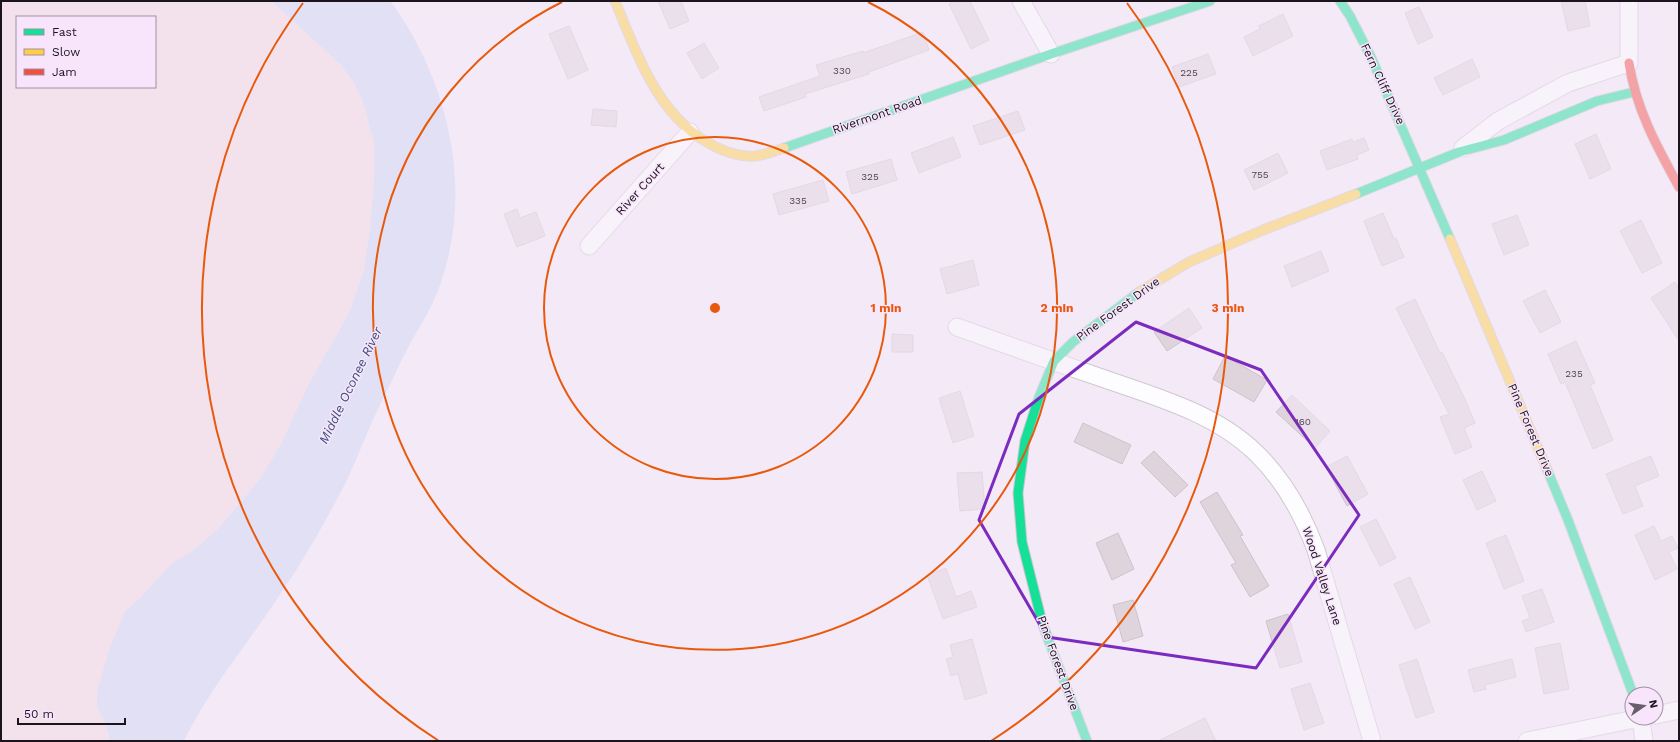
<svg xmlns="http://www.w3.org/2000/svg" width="1680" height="742" font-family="'Work Sans',sans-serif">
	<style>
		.green { fill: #f1d8de; fill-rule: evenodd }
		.water { fill: #cdd6ef }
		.building { fill: #dfd3dc; stroke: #cec3cc }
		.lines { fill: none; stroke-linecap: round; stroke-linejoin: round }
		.street-casing { stroke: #cfc7d1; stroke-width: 19 }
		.fast-casing { stroke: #cfc7d1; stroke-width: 11 }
		.slow-casing { stroke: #cfc7d1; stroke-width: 11 }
		.jam-casing { stroke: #cfc7d1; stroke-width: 11 }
		.street { stroke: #fdfcfe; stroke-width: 17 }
		.fast { stroke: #16e098; stroke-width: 9 }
		.slow { stroke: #ffcf43; stroke-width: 9 }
		.jam { stroke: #f24e42; stroke-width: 9 }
		.marked { fill: none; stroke: #7b2cbf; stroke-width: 3; stroke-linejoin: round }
		.ring { fill: none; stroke: #e8590c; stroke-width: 2 }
		.labels { text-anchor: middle; stroke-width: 3; stroke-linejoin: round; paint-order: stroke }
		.number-label { font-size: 10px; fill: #4d454e }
		.street-label { font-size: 12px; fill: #1b141d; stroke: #f8e5fc }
		.water-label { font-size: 13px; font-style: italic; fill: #39517c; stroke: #f8e5fc }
		.centre { fill: #e8590c; stroke: #f8e5fc; stroke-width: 2 }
		.ring-label { font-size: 12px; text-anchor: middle; font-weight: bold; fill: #e8590c; stroke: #f8e5fc; stroke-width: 3; stroke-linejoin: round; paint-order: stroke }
	</style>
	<rect width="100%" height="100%" fill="#f4eaf7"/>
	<path class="green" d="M1 1H271L341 65 354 83 363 102 374 143 375 164 370 228 364 271 350 311 308 385 281 444 259 480 218 529 192 551 171 564 139 599 125 611 97 707 105 723 110 741H1ZM17 17H155V87H17Z"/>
	<path class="water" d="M271 1H390L392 3C449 83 474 190 440 285 433 306 421 324 410 344 400 362 392 381 383 399 369 426 359 455 346 482 326 521 304 560 279 596 248 644 209 689 184 741H110L105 723 97 707V692L109 650 125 611 139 599 171 564 192 551 218 529 259 480 281 444 308 385 350 311 364 270 370 228 375 164 374 143 363 102 354 83 341 65Z"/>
	<path class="building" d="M658 1H681L689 21 670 29Z
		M955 1H970L989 40 971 49 949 4Z
		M1561 1H1585L1590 26 1568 31Z
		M1419 7 1433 37 1418 44 1405 13Z
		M1283 14 1293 36 1253 56 1244 37 1260 29 1259 26Z
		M569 26 588 70 568 79 549 34Z
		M923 32 929 50 869 72V74L805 94 806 97 764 111 759 97 820 76 816 65 863 51V53Z
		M704 43 719 68 702 79 687 53Z
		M1208 54 1216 74 1179 87 1172 67Z
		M1472 59 1480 77 1443 95 1434 78Z
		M593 109 617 111 616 127 591 125Z
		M1018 111 1025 130 980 145 973 126Z
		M1596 134 1611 169 1590 179 1575 144Z
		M953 137 961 157 919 173 911 153Z
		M1364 138 1369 150 1357 155 1358 159 1327 170 1320 151 1352 139 1353 142Z
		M1278 153 1288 173 1254 190 1244 170Z
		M891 159 897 180 852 194 846 172Z
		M823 180 829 201 779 215 773 194Z
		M517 209 520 218 536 212 545 236 517 247 504 214Z
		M1383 213 1394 239 1396 238 1404 257 1382 266 1364 221Z
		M1517 215 1529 245 1504 255 1492 224Z
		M1641 220 1662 263 1642 273 1620 231Z
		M1321 251 1329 271 1292 287 1284 266Z
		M973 260 979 285 947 294 940 269Z
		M1675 282 1679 289V341L1651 298Z
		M1545 290 1561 322 1540 333 1523 301Z
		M1415 299 1440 353 1442 352 1464 397 1475 423 1464 428 1472 447 1455 454 1440 417 1449 414 1396 308Z
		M1189 308 1202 328 1167 351 1154 332Z
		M892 334 913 335V352H892Z
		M1576 341 1595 383 1590 385 1613 440 1593 449 1570 394 1565 382 1561 384 1548 354Z
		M1225 356 1267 380 1254 402 1213 379Z
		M960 391 974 436 953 443 939 398Z
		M1292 395 1330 431 1315 448 1276 412Z
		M1083 423 1131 445 1122 464 1074 442Z
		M1154 451 1188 485 1175 497 1141 463Z
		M1347 456 1368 494 1347 506 1326 467Z
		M1651 456 1659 476 1635 486 1643 506 1623 514 1606 474Z
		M1482 471 1496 501 1477 510 1463 480Z
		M982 472 985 509 960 511 957 473Z
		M1217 492 1243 535 1240 536 1269 586 1250 597 1231 565 1236 563 1200 502Z
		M1376 519 1396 558 1380 566 1360 527Z
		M1654 526 1661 541 1672 536 1678 548 1669 552 1677 569 1655 580 1635 535Z
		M1118 533 1134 569 1112 580 1096 543Z
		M1506 535 1524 581 1504 589 1486 543Z
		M946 568 956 597 971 591 977 607 943 619 927 575Z
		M1410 577 1430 622 1415 629 1394 584Z
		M1542 589 1554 622 1526 632 1522 621 1530 618 1522 596Z
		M1133 600 1143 636 1123 642 1113 605Z
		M1288 614 1302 662 1280 668 1266 621Z
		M972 639 987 693 965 700 958 674 951 676 946 659 953 657 950 645Z
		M1560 643 1569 689 1544 694 1535 648Z
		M1417 659 1434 712 1416 718 1399 665Z
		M1512 659 1516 677 1485 685 1486 689 1474 692 1468 670Z
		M1310 683 1324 723 1304 730 1291 689Z
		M1205 718 1216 741H1158Z"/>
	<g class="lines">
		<defs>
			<path id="street" d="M1021 1 1051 54
				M1463 148 1498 121 1568 83 1629 63V1
				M589 246 690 132
				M957 327C1004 344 1052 361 1099 377 1153 396 1214 412 1256 453 1283 479 1303 515 1316 550L1372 741
				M1656 715 1679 710
				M1641 718 1644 741
				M1527 741 1640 718"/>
			<path id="fast" d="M1340 1 1350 16 1371 57 1450 239
				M784 148 1051 54 1210 1
				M1356 194 1459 152 1504 140 1597 101 1634 92
				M1546 467 1568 520 1633 694
				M1087 741 1043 626 1022 542 1018 493 1025 441 1039 397 1054 361 1073 342 1139 292"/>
			<path id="slow" d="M615 1C638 56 659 120 716 147 728 153 741 157 755 156 765 155 774 151 784 148
				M1450 239 1546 467
				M1139 292 1189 262 1263 230 1356 194"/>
			<path id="jam" d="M1629 63C1636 109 1657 147 1679 187"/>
		</defs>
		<use href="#street" class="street-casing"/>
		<use href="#fast" class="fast-casing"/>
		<use href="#slow" class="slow-casing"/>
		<use href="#jam" class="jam-casing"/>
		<use href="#street" class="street"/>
		<use href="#fast" class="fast"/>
		<use href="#slow" class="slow"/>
		<use href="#jam" class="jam"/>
	</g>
	<path d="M0 0H1680V742H0ZM1136 322 1261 370 1359 515 1256 668 1047 637 979 520 1019 414Z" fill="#f4eaf7" fill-opacity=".55" fill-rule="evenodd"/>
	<path class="marked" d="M1136 322 1261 370 1359 515 1256 668 1047 637 979 520 1019 414Z"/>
	<g class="ring">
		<circle cx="715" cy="308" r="171"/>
		<path d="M868 2A342 342 0 1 1 562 2"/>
		<path d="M439 741A513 513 0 0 1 303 3M1127 3A513 513 0 0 1 991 741"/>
	</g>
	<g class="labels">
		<g class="number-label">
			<text x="842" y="74">330</text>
			<text x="1189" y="76">225</text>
			<text x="1260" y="178">755</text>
			<text x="870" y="180">325</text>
			<text x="798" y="204">335</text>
			<text x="1574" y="377">235</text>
			<text x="1303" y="425">160</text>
		</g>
		<g class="street-label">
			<text transform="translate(1383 84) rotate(65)" y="4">Fern Cliff Drive</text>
			<text transform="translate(877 115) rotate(-19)" y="4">Rivermont Road</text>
			<text transform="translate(640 189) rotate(-48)" y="4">River Court</text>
			<text transform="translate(1118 309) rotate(-36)" y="4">Pine Forest Drive</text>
			<text transform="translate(1531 430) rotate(67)" y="4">Pine Forest Drive</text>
			<text transform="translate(1322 576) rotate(72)" y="4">Wood Valley Lane</text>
			<text transform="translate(1058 663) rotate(70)" y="4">Pine Forest Drive</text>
		</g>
		<g class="water-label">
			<text transform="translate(350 385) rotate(-64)" y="5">Middle Oconee River</text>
		</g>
	</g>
	<circle cx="715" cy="308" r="6" class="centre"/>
	<g class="ring-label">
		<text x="886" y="312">1 min</text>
		<text x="1057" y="312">2 min</text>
		<text x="1228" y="312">3 min</text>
	</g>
	<rect width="1680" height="742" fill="none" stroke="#1b141d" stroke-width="4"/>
	<rect x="16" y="16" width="140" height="72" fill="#f8e5fc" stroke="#a091a3"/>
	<rect x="24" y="29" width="20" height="6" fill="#16e098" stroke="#a091a3"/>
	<text x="52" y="36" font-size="12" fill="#1b141d">Fast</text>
	<rect x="24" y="49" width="20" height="6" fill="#ffcf43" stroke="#a091a3"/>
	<text x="52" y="56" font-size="12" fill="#1b141d">Slow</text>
	<rect x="24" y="69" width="20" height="6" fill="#f24e42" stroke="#a091a3"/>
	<text x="52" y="76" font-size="12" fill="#1b141d">Jam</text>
	<g transform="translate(1644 706) rotate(77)"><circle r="19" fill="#f8e5fc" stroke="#a091a3"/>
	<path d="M0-3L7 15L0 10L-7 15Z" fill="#675f69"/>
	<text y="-6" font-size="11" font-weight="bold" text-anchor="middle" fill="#1b141d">N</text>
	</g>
	<path d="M18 718v6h107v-6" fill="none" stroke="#1b141d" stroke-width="2"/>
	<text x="24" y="718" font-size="12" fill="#1b141d" stroke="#f8e5fc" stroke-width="3" paint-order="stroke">50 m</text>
</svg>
